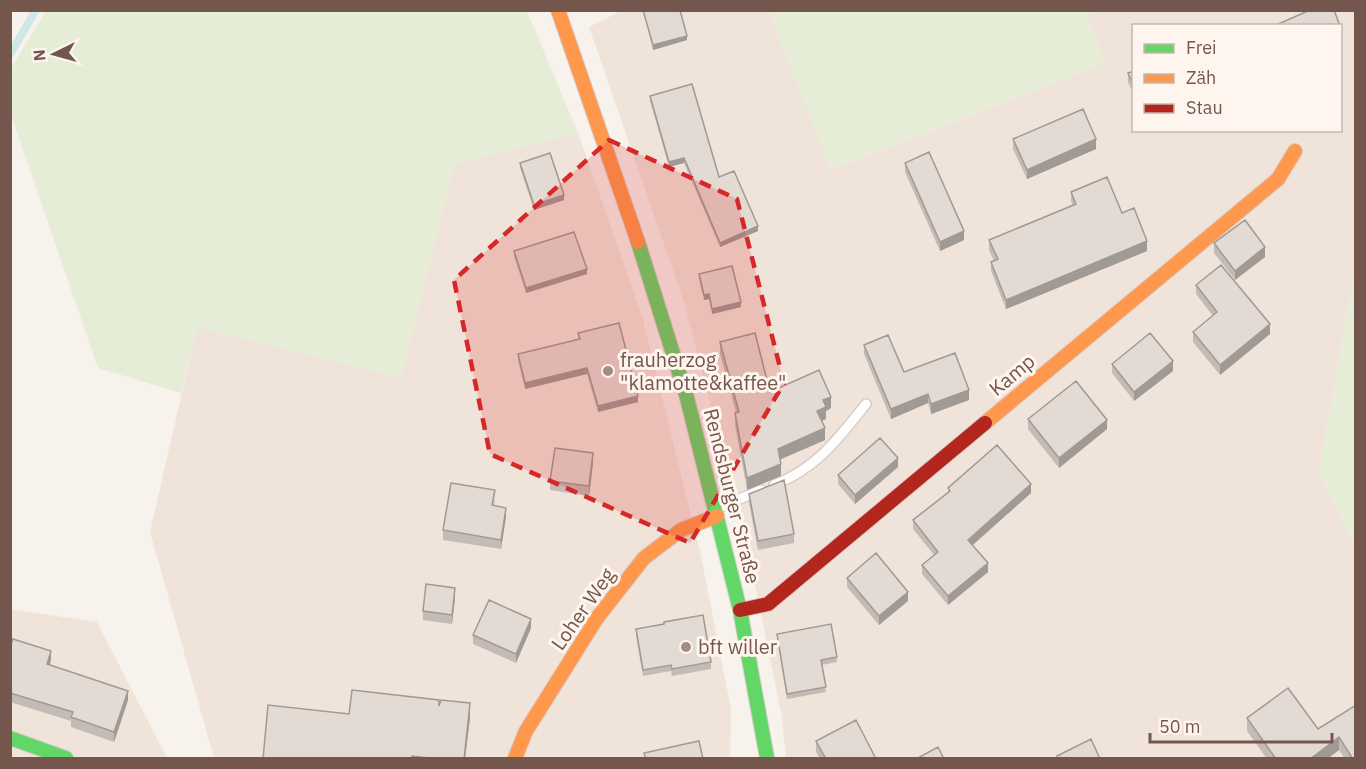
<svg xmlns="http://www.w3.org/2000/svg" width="1366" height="769" font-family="'IBM Plex Sans',sans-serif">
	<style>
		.residential { fill: #f0e4da; fill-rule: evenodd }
		.green { fill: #e6edd7 }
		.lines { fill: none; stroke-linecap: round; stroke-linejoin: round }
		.stream { stroke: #cee8e7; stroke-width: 8 }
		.lane-casing { stroke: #d6cdc9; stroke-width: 12 }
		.fast-casing { stroke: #d7cdc8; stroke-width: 16 }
		.slow-casing { stroke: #d7cdc8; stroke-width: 16 }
		.jam-casing { stroke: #d7cdc8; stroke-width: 16 }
		.lane { stroke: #fefdfc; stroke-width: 9 }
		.fast { stroke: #63d668; stroke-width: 14 }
		.slow { stroke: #ff974d; stroke-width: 14 }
		.jam { stroke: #b3261e; stroke-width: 14 }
		.wall { fill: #c4bbb6 }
		.shaded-wall { fill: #a09994 }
		.building { fill: #e4dad4; stroke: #a09994; stroke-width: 1.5 }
		.marked { fill: #d62828; fill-opacity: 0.2; stroke: #d62828; stroke-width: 4.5; stroke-dasharray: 12 8; stroke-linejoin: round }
		.poi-dot { fill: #a28d85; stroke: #fef6ee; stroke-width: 2 }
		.labels { text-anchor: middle; stroke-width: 6; stroke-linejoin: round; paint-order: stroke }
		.poi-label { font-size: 20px; fill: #75564d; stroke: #fef6ee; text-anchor: start }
		.street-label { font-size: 20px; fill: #75564d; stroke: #fef6ee }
	</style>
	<rect width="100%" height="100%" fill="#f7f2ec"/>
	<path class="residential" d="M621 11H769L831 169 1105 63 1086 16 1099 11H1355V271L1319 472 1355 546V758H786L782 718 747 545 684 302 589 27ZM1134 26H1340V130H1134Z
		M578 133 642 316 701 556 731 709 730 758H214L150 532 197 327 401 377 454 164Z
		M10 609 97 622 167 758H11Z"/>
	<path class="green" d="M46 11H527L578 133 454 164 401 378 197 327 181 393 98 368 11 115V68Z
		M769 11H1099L1086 17 1105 63 830 169Z
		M1355 271V546L1319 472Z"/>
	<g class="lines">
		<path class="stream" d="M10 54 36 10"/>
		<defs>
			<path id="lane" d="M774 485C817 468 838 439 866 404
				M718 508 761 490"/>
			<path id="fast" d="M638 242 687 398 740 610 767 758
				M10 738 66 758"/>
			<path id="slow" d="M558 10 638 242
				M985 423 1278 179 1295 151
				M515 758 526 731 597 618 644 558 681 530 717 516"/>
			<path id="jam" d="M740 610 768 604 985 423"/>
		</defs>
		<use href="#lane" class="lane-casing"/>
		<use href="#fast" class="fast-casing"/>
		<use href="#slow" class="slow-casing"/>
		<use href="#jam" class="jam-casing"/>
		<use href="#lane" class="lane"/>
		<use href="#fast" class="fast"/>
		<use href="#slow" class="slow"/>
		<use href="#jam" class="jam"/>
	</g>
	<path class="wall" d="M643 10H680L687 40 653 50Z
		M1134 71V95L1128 82V73Z
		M650 96 719 177 758 231 720 247 684 163 669 167 650 101Z
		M1013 139 1096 149 1027 179 1013 149Z
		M520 163 564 200 534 210 520 168Z
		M905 163 964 240 940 251 905 172Z
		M1071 192 1122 213 1147 251 1006 309 991 271V262L994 261 989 250V240L1073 206 1071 201Z
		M1214 243 1265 257 1235 280 1214 253Z
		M514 251 587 274 526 293 514 256Z
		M699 274 741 307 712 314 709 299 704 300 699 279Z
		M1196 285 1270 334 1220 375 1193 342V332L1213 316 1196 294Z
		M578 333 638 402 598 412 587 374 525 389 518 360V354L578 339Z
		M720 342 770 392 831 408 826 411V419L822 421 825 440 780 460 781 476 747 490 735 425V413L736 412 720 354Z
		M864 345 904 372 969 400 931 414 928 403 891 419 864 354Z
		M1112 364 1173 371 1134 401 1112 373Z
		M1028 419 1107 429 1059 468 1028 429Z
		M593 463 589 496 550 490V481Z
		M898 467 855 504 838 484V475Z
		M948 488 1031 493 973 545 988 572 948 605 922 574V565L934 555 913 529V520L948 492Z
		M749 494 794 534V543L758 550 749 503Z
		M495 499 494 506 506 517 501 549 443 540V530Z
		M847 578 908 601 879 625 847 587Z
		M455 598 452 624 423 620V611Z
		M531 628 516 663 473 644V635Z
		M636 629 711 662V669L672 676 671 671 643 676 636 636Z
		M777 634 837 657V662L822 665 826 692 787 699 777 639Z
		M10 647 51 660 49 665 128 700 114 742 71 727V721L10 702Z
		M1356 705V759H1345L1339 750 1327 759H1267L1247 731V718L1318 729Z
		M439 706 470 718 465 759H263L349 714Z
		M816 741 876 759H820L816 752Z"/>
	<path class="shaded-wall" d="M687 36V40L653 50V45Z
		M1096 139V149L1027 179V170Z
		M684 158V163L669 167V162Z
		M564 195V200L534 210V205Z
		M758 226V231L720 247V243Z
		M964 231V240L940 251V242Z
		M1147 241V251L1006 309V300Z
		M1265 247V257L1235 280V271Z
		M587 269V274L526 293V288Z
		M709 294V299L704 300V295Z
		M741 302V307L712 314V309Z
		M1270 324V334L1220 375V365Z
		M1173 361V371L1134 401V392Z
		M587 368V374L525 389V383Z
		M969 390V400L931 414V404Z
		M928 394V403L891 419V409Z
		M638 396V402L598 412V406Z
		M831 397V408L826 411V419L817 423V411L823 400Z
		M1107 420V429L1059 468V458Z
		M825 428V440L778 460V449Z
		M593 453V463L589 496V486Z
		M898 458V467L855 504V495Z
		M781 464V476L747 490V478Z
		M1031 484V493L968 549V540Z
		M506 508V517L501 549V540Z
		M988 563V572L948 605V596Z
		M455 588V598L452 624V615Z
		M908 592V601L879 625V616Z
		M531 619V628L516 663V654Z
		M51 651V660L47 674V664Z
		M128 691V700L114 742V732Z
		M470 703V718L465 759H464Z
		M1339 737V750L1327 759H1310Z"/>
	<path class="building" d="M643 10H680L687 36 653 45Z
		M1310 10H1334L1340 26H1274Z
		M1134 71V86L1128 73Z
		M692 84 719 177 734 171 758 226 720 243 684 158 669 162 650 96Z
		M1083 109 1096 139 1027 170 1013 139Z
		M929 152 964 231 940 242 905 163Z
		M550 153 564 195 534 205 520 163Z
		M1107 177 1122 213 1134 208 1147 241 1006 300 991 262 998 259 989 240 1076 204 1071 192Z
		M1245 220 1265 247 1235 271 1214 243Z
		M574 232 587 269 526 288 514 251Z
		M1221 265 1270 324 1220 365 1193 332 1217 312 1196 285Z
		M732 266 741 302 712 309 709 294 704 295 699 274Z
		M619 323 638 396 598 406 587 368 525 383 518 354 580 339 578 333Z
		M755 333 770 392 819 370 831 397 823 400 826 407 817 411 825 428 778 449 781 464 747 478 735 413 739 412 720 342Z
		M1150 333 1173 361 1134 392 1112 364Z
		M888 335 904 372 955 353 969 390 931 404 928 394 891 409 864 345Z
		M1076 381 1107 420 1059 458 1028 419Z
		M880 438 898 458 855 495 838 475Z
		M997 445 1031 484 968 540 988 563 948 596 922 565 938 552 913 520 950 491 948 488Z
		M555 448 593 453 589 486 550 481Z
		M784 480 794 534 758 541 749 494Z
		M451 483 495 490 492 505 506 508 501 540 443 530Z
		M876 553 908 592 879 616 847 578Z
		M426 584 455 588 452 615 423 611Z
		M489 600 531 619 516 654 473 635Z
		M703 615 711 662 672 669 671 665 643 670 636 629 664 624V622Z
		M831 624 837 657 821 660 826 687 787 694 777 634Z
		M13 639 51 651 47 664 128 691 114 732 71 717 73 712 10 693V647Z
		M1288 688 1318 729 1356 705V759H1353L1339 737 1310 759H1276L1247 718Z
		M352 690 439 700V706L441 700 470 703 464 759H438L412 756 411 759H263L268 705 349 714Z
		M856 720 876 759H826L816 741Z
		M1091 739 1100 759H1058L1057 756Z
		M699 741 703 759H646L644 753Z
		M938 747 944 759H916Z"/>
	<path class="marked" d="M609 140 737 199 784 383 690 543 490 454 454 280Z"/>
	<g class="poi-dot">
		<circle cx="608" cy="371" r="6"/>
		<circle cx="686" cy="647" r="6"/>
	</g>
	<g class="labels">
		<g class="poi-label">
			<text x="620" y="367">frauherzog<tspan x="620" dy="23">"klamotte&amp;kaffee"</tspan></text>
			<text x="698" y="654">bft willer</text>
		</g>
		<g class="street-label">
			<text transform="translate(1012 375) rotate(-40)" y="7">Kamp</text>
			<text transform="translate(732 496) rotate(76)" y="7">Rendsburger Straße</text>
			<text transform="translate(583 609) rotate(-55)" y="7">Loher Weg</text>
		</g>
	</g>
	<rect width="1366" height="769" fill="none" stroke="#75564d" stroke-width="24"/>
	<rect x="1132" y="24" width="210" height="108" fill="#fef6ee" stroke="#c7b6ae" stroke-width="1.5"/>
	<rect x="1144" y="44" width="30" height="9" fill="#63d668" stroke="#c7b6ae" stroke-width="1.5"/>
	<text x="1186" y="54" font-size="18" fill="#75564d">Frei</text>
	<rect x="1144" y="74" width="30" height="9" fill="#ff974d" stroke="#c7b6ae" stroke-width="1.5"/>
	<text x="1186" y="84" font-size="18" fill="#75564d">Zäh</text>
	<rect x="1144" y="104" width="30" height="9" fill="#b3261e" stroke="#c7b6ae" stroke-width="1.5"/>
	<text x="1186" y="114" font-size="18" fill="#75564d">Stau</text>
	<g transform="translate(54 54) rotate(265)" stroke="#fef6ee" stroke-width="4.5" paint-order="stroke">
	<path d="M0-4.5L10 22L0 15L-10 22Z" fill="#75564d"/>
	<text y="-9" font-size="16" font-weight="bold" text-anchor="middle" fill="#75564d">N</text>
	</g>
	<path d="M1150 733v9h182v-9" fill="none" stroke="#75564d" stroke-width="3"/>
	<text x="1159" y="733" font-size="18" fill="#75564d" stroke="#fef6ee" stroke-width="4.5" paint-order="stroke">50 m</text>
</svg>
